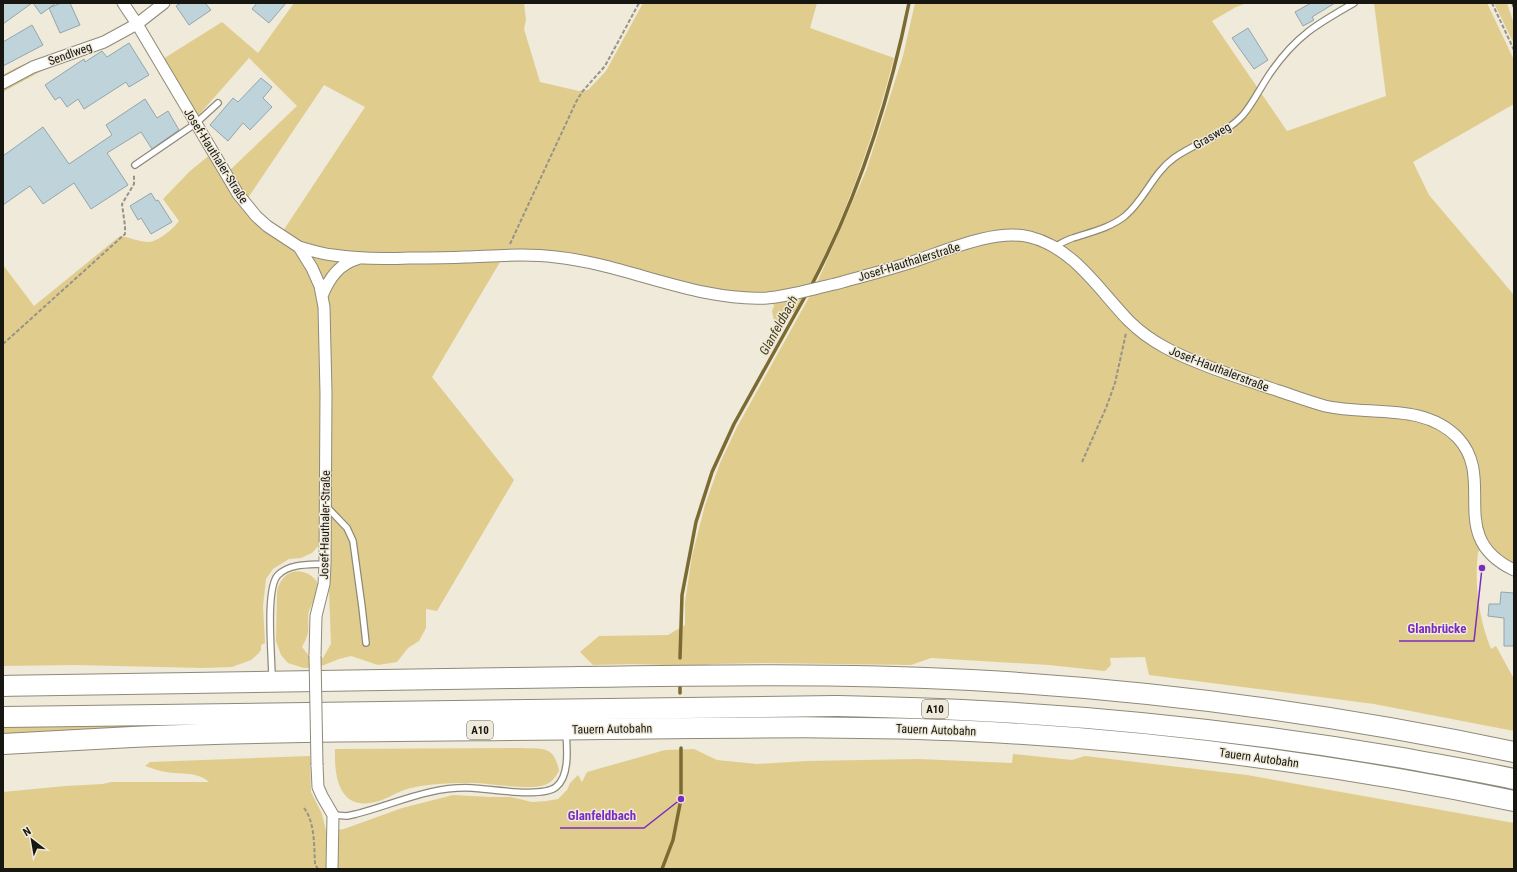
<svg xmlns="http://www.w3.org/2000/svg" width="1517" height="872" font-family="'Roboto Condensed',sans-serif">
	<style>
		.green { fill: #e0cd8e; fill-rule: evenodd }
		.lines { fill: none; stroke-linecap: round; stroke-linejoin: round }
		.stream { stroke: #7b6b32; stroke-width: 3.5 }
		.building { fill: #bfd3da; stroke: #93a6ad }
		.lane-casing { stroke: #8e8979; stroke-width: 8 }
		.street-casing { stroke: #8e8979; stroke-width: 13 }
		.highway-casing { stroke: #8e8979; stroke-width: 22 }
		.path { stroke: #979387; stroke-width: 2; stroke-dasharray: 4 2; stroke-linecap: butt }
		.lane { stroke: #fff; stroke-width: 5.5 }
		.street { stroke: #fff; stroke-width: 11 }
		.highway { stroke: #fff; stroke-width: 20 }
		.street-bridge-casing { stroke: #8e8979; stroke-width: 13; stroke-linecap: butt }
		.street-bridge { stroke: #fff; stroke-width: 11 }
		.labels { text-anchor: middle; stroke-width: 3; stroke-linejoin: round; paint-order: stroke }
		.shield { fill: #efead9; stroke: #58564c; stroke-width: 1 }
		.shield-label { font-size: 11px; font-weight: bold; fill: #181610 }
		.street-label { font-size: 12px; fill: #181610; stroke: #efead9 }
		.water-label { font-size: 13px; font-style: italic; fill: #483e1c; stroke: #efead9 }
		.leader { fill: none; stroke: #7b2cbf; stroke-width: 1.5 }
		.callout-dot { fill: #7b2cbf; stroke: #efead9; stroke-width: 1.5 }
		.callout-label { font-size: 13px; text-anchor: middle; font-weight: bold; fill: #7b2cbf; stroke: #efead9; stroke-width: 3; stroke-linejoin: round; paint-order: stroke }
	</style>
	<rect width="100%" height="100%" fill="#efead9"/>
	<path class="green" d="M155 3 128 25 93 43 3 92V75C30 58 63 53 92 41 116 31 135 18 155 3Z
		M294 3H524L526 20 524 29 540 82 579 91 588 90 606 71 643 3H817L810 28 894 58C876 127 854 194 823 258 814 277 805 295 794 312H790L784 321 777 322 774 321 772 311 774 306 773 303H740L619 274 564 263 527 261 500 262 432 377 514 480 437 611 426 609V628L419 641 408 648 397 662 378 665 351 656 339 659 319 667 304 668 288 663 281 655 276 641 277 591C281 574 295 566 310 575 313 577 317 580 318 585 319 595 312 602 309 611 307 617 309 626 308 633 307 638 304 643 302 647L310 657 323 658 331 644 329 591 331 570 330 533 312 553 301 558 289 559 273 569 266 579 263 606 265 643 261 645V650L258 654 251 660 232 667 203 668 75 665 3 666V265L34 306 120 236C128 237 140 242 148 242 158 242 173 229 179 221L163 199 190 171 217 149 230 170 297 106 249 58 197 117 163 59 222 22 258 53ZM324 85 365 107 283 231C269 221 258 212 248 198Z
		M915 3H1247L1236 7 1212 21 1287 131 1386 96 1374 3H1487L1514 60V104L1413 162 1429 195 1514 295V566L1506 562 1487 543 1478 552C1474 585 1479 619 1491 649L1496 646 1514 679V731L1374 704 1149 675 1145 657 1110 658 1111 665 1105 671 1049 665 931 658 911 665 765 663 714 664 698 666 633 664 593 665 580 652 599 636 668 635 685 625V602L692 556 705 505 720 463 737 427 817 283 866 171 903 56Z
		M1494 3H1507L1514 24V44Z
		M365 722 3 735V726Z
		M521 748C543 749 554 745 559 771 556 776 553 781 547 784 533 791 494 784 477 783 453 783 430 783 407 789 397 792 389 798 379 801 340 813 334 779 335 749Z
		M694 749 717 760 757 764 807 761 918 759 1012 763 1013 754 1072 760 1085 756 1247 775 1514 823V869H3V792L65 786 103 784 111 782H209C197 771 181 775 166 772 159 771 152 768 145 766L150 762 310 756 311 792 322 814 326 831 344 829 402 808 453 795 490 797H511L532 802 546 801 558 799 567 790 570 783 578 775 582 782 587 772 665 750Z"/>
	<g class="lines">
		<path class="stream" d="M1513 3 1514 6
			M810 288C858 198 889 102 909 3
			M680 658 682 595 696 522 712 472 734 424 807 293
			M680 686V693
			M662 869 673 840 681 799V748"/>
	</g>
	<path class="building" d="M3 3H32L3 24Z
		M33 3H56L41 14Z
		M61 3H70L80 25 60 33 49 8Z
		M181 3H205L211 10 189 25 176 6Z
		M257 3H286L269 23 252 9Z
		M1311 3H1335L1312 17 1314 20 1303 26 1295 12Z
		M32 25 43 45 3 66V42Z
		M1248 28 1268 60 1254 69 1232 38Z
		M129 43 149 75 129 87 126 82 84 109 78 99 67 107 60 97 55 100 45 85 84 59 85 62 102 51 107 57Z
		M261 78 272 87 263 98 272 107 250 130 243 123 228 141 210 125 233 98 238 102Z
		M145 99 157 118 168 111 179 130 152 149 141 132 107 153 128 185 91 209 74 183 43 204 30 186 3 205V156L43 127 69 164 112 135 106 125Z
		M151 193 156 201 158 200 172 222 151 234 141 218 138 220 130 206Z
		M1501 592 1514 593V646H1504V618L1488 616 1489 604H1500Z"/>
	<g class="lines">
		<defs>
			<path id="lane" d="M135 165 195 124 218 103
				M1054 247C1060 244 1066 240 1073 238 1091 232 1110 228 1125 216 1145 199 1153 173 1174 158 1196 142 1224 136 1243 115 1254 102 1261 86 1271 72 1296 36 1317 24 1354 3
				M326 506 347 528 353 541 362 607 366 643
				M272 678C272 657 265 588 278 575 290 563 310 565 325 564
				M333 815 347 816 356 814C395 804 430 786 472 788 491 789 542 798 556 787 570 776 567 748 566 732"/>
			<path id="street" d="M123 3 137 24 238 194 256 216 267 226 299 247 312 268 320 286 324 307 326 393 325 564 324 584 316 616 315 656
				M3 83 33 67 104 42 137 24 164 3
				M299 247C310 250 322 254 333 255 358 259 384 259 409 258 428 258 447 258 465 257 495 256 525 253 556 257 625 264 698 302 767 298 790 296 812 289 835 284 860 277 884 271 909 263 943 252 994 228 1030 237 1074 248 1099 290 1129 321 1151 343 1178 355 1207 366 1230 375 1255 383 1279 391 1294 396 1310 402 1325 406 1368 416 1424 402 1458 438 1497 480 1445 537 1514 570
				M322 296C329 278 339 264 357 259
				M317 765 318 787 322 796 333 815 332 869"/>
			<path id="highway" d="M3 686C173 683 343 681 514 678 666 676 818 672 971 680 1153 690 1335 714 1514 752
				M3 717 835 706C877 707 920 708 962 710 1110 717 1257 733 1403 758 1440 765 1477 771 1514 779
				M3 744C46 742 89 739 132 737 290 730 447 731 605 729 727 728 849 725 970 731 1153 740 1335 764 1514 801"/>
		</defs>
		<use href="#lane" class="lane-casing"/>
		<use href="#street" class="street-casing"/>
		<use href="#highway" class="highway-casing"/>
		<path class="path" d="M1492 3 1514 50
			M510 244 576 102 582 92 605 66 639 3
			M3 344 125 234V226L122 204 134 184V174
			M1082 462 1106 408 1115 383 1126 333
			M304 808C315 822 314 846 315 864L318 869"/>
		<use href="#lane" class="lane"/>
		<use href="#street" class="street"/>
		<use href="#highway" class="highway"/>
		<defs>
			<path id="street-bridge" d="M315 656 317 765"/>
		</defs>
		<use href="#street-bridge" class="street-bridge-casing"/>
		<use href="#street-bridge" class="street-bridge"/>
	</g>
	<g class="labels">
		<g class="shield">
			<rect x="922" y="700" width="26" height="18" rx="3"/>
			<rect x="467" y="721" width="26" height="18" rx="3"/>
		</g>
		<g class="shield-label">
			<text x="935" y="713">A10</text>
			<text x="480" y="734">A10</text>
		</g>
		<g class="street-label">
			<text transform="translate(70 54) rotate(-20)" y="4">Sendlweg</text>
			<text transform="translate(1212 136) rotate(-30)" y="4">Grasweg</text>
			<text transform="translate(216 156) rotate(58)" y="4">Josef-Hauthaler-Straße</text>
			<text transform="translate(909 262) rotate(-17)" y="4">Josef-Hauthalerstraße</text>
			<text transform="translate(1219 369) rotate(21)" y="4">Josef-Hauthalerstraße</text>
			<text transform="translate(325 525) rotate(-89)" y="4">Josef-Hauthaler-Straße</text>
			<text transform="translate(612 729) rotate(-1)" y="4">Tauern Autobahn</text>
			<text transform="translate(936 730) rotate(2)" y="4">Tauern Autobahn</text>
			<text transform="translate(1259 758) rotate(8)" y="4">Tauern Autobahn</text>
		</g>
		<g class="water-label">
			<text transform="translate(778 325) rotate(-61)" y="5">Glanfeldbach</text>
		</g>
	</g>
	<path class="leader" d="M1482 568L1474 641H1399M681 799L644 828H560"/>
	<g class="callout-dot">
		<circle cx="1482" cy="568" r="4"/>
		<circle cx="681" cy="799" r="4"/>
	</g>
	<g class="callout-label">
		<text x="1437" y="633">Glanbrücke</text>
		<text x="602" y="820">Glanfeldbach</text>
	</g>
	<rect width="1517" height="872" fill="none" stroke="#181610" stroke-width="8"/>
	<g transform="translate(32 840) rotate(329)" stroke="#efead9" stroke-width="3" paint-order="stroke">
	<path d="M0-3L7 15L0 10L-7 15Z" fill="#181610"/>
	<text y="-6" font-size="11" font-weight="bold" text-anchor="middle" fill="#181610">N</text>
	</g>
</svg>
